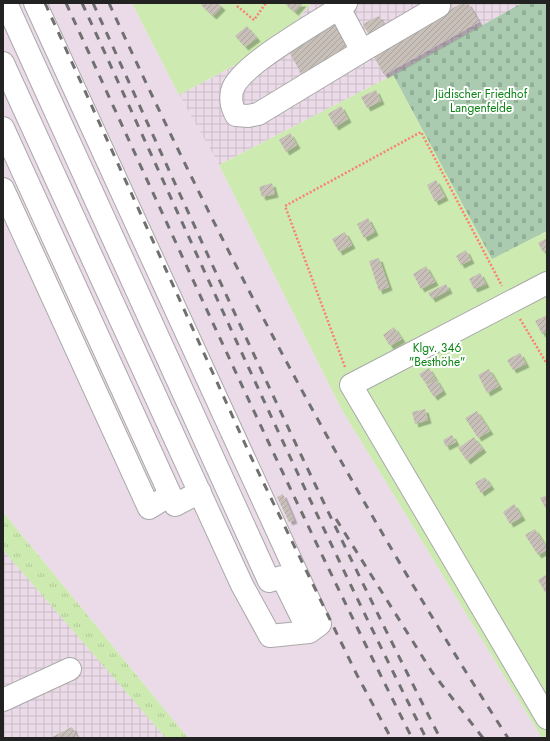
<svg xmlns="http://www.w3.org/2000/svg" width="550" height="741" font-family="Jost,sans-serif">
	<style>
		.industrial { fill: url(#industrial-grid) }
		.railway { fill: #ebdbe8 }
		.grass { fill: url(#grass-tufts) }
		.cemetery { fill: url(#cemetery-stones) }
		.garden { fill: #cdebb0 }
		.building { fill: url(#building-hatch); filter: url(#shadow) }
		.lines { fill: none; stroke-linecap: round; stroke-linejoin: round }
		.minor-casing { stroke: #a9a9a9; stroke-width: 24 }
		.path { stroke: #fa8072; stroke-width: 2.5; stroke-dasharray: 2 2; stroke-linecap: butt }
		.minor { stroke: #fff; stroke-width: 22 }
		.rail { stroke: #707070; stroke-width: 3; stroke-dasharray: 8 8; stroke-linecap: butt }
		.labels { text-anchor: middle; stroke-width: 4; stroke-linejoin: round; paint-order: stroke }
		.park-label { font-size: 12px; fill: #0c8416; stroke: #fff }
	</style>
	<defs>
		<pattern id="industrial-grid" width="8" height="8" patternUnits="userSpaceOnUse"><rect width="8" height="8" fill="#ebdbe8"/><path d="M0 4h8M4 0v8" fill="none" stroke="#c9bcc7"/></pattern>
		<pattern id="grass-tufts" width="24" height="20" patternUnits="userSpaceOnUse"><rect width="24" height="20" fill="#cdebb0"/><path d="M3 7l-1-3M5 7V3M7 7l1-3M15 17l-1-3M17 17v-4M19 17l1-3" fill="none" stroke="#b0c997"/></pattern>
		<pattern id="cemetery-stones" width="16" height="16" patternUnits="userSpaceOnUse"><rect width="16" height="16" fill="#aacbaf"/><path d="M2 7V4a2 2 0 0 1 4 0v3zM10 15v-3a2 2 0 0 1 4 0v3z" fill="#92ae96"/></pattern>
		<pattern id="building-hatch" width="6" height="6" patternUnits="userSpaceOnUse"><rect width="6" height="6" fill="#c7bfb8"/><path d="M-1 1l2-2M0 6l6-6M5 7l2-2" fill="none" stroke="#aba49e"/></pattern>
		<filter id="shadow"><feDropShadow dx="3.5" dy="3.5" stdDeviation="0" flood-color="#0004"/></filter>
	</defs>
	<rect width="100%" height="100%" fill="#f2efe9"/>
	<path class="industrial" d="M311 3H522L393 75 219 165 179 95 280 41Z
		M3 550 127 692 166 738H3Z"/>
	<path class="railway" d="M3 3H132L179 95 219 165 342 410 542 738H188L3 512Z"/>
	<path class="grass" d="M3 512 188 738H166L3 550Z"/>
	<path class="cemetery" d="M522 3H547V231L492 260 393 75Z"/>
	<path class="garden" d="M132 3H311L280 41 179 95Z
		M393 75 492 259 547 231V738H542L342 410 219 165Z"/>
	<path class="building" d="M203 3H218L222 7 213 16 201 5Z
		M284 3H303L295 12Z
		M462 3H468L479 22 384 75 372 53Z
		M379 16 385 26 369 35 363 24Z
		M335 24 350 51 303 77 288 50Z
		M247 26 257 38 245 47 235 36Z
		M376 90 381 101 367 108 361 97Z
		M341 106 348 119 335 127 328 114Z
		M290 133 297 145 286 152 279 140Z
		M436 180 445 197 435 202 427 185Z
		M272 183 275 194 262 197 259 187Z
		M368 218 375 232 364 238 357 224Z
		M345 232 352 245 339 252 332 239Z
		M547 238V250L543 252 538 243Z
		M466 250 471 260 461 265 456 256Z
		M379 258 389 287 379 291 369 261Z
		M426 266 435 282 421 289 413 274Z
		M480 273 486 284 474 289 469 279Z
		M446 284 449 290 432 299 428 293Z
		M547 315V331L542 334 535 321Z
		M394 327 402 339 390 346 383 335Z
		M520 353 526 364 513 370 507 360Z
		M429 368 435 378 426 384 419 374Z
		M489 369 499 386 487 393 478 375Z
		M436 379 443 391 434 397 426 385Z
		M425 409 428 420 415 424 412 412Z
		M477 411 490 431 478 438 465 418Z
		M452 435 456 442 446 447 443 440Z
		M474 437 483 449 467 461 458 448Z
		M485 477 491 486 481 493 475 483Z
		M283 494 294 520 289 522 277 497Z
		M547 495V511L540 498Z
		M514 504 522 517 510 524 503 512Z
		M535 529 547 548V550L538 555 525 535Z
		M547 574V591L545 592 538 580Z
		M72 727 78 738H50Z"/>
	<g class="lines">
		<defs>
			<path id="minor" d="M6 3 269 581 282 577 309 632 320 624 35 3
				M339 8 362 51 258 114 248 116 236 115C232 107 230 101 232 91 238 65 322 21 346 3
				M362 51 439 6 438 3
				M3 63 242 585 270 636 309 632
				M3 128 175 505 200 492
				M3 189 149 508 170 495
				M547 283 351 385 547 718
				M3 700 70 669"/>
		</defs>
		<use href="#minor" class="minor-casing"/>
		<path class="path" d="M237 6 254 20 266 3
			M520 319 547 364
			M345 367 285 206 421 132 502 286"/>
		<use href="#minor" class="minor"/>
		<path class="rail" d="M45 3 251 457 357 675 391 738
			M66 3C179 249 290 496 412 738
			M82 3C195 249 304 496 426 738
			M93 3C205 250 317 497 440 738
			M109 3C225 257 356 503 508 738
			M336 519 432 672 483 738"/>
	</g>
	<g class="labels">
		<g class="park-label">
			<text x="481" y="98">Jüdischer Friedhof<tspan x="481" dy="14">Langenfelde</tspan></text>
			<text x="437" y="352">Klgv. 346<tspan x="437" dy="14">"Besthöhe"</tspan></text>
		</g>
	</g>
	<rect width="550" height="741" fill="none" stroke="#222222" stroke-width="8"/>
</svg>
